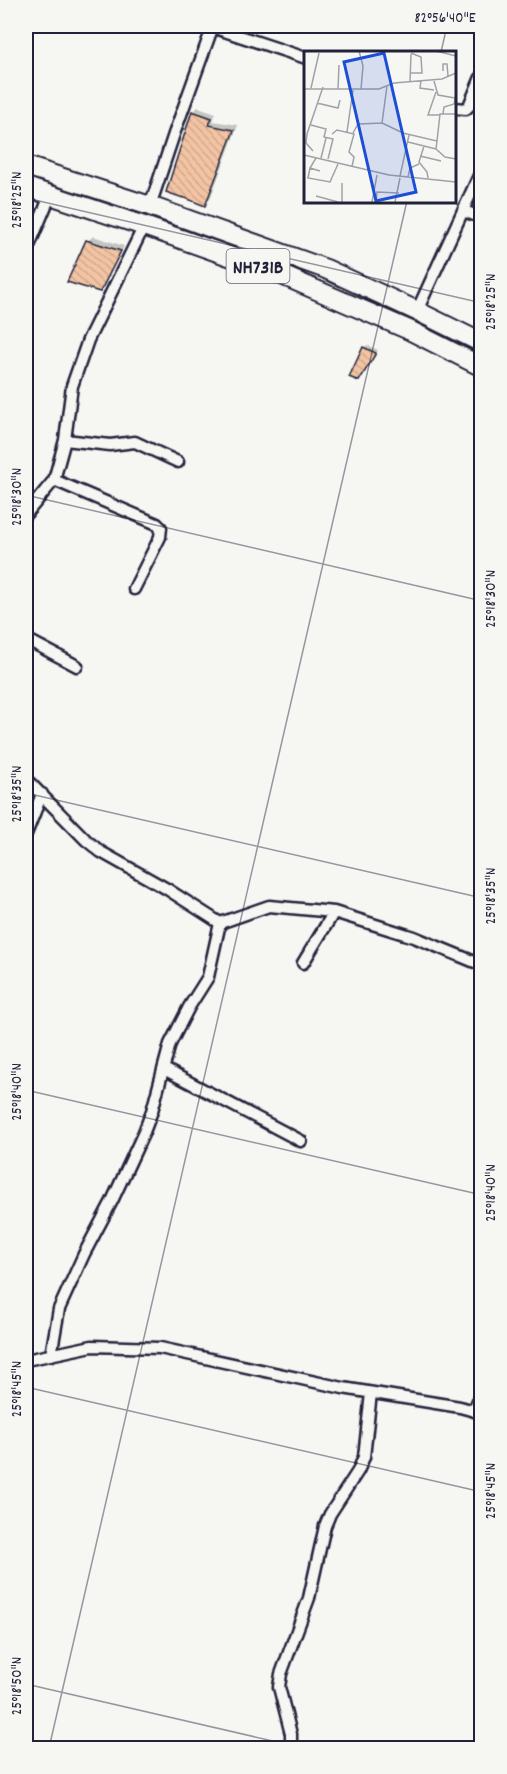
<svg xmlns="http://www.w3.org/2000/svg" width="507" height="1774" font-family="Dekko,sans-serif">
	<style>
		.shadow { fill: #0003 }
		.building { fill: url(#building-back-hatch); stroke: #22223b; stroke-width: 1.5 }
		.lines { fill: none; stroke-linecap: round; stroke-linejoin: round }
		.street-casing { stroke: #22223b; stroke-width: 15 }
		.highway-casing { stroke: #22223b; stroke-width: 22 }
		.street { stroke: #f6f6f2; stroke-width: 10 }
		.highway { stroke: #f6f6f2; stroke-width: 18 }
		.ticks { fill: none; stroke: #22223b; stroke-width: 1.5; stroke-opacity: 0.45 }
		.labels { text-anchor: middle; stroke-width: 4.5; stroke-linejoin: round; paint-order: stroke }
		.shield { fill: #f6f6f2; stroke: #626272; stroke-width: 1.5 }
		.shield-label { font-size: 20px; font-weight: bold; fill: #22223b }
		.inset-road { fill: none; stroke: #a1a1a9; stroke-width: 1.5 }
		.view { fill: #1d4ed8; fill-opacity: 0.15; stroke: #1d4ed8; stroke-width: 3 }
		.inset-edge { fill: none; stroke: #22223b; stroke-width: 3 }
		.neatline { fill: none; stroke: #22223b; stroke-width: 2 }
		.ticks-label { font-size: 15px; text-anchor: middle; fill: #22223b }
	</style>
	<defs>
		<pattern id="building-back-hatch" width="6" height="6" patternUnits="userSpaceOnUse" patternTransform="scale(1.5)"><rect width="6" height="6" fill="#f3c4a3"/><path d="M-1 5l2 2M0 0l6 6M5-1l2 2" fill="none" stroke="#d0a88d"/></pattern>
	</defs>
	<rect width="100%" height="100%" fill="#f6f6f2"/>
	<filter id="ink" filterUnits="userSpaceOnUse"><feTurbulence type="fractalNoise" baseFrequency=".0167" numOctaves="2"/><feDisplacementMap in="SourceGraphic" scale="12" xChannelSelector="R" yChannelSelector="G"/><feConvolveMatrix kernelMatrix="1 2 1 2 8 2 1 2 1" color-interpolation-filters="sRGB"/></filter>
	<g filter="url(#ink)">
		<path class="shadow" d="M198 107 216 113 213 121 238 125 210 199 205 204 193 112Z
			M93 236 124 246 105 285 100 291 88 241Z
			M367 345 378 350 362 376 364 348Z"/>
		<path class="building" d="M192 111 212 118 209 125 234 130 205 206 183 197V198L166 192Z
			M86 240 121 251 100 292 67 282Z
			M363 347 376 353 359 381 349 377Z"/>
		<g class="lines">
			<defs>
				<path id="street" d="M212 27 306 58
					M26 28 27 26
					M454 108 466 109 469 106 482 75
					M150 206 174 134 213 26
					M464 211 482 218
					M26 253 50 196
					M417 311 482 169
					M65 440 110 445 135 442 178 462
					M54 480 157 524 161 528 160 537 134 589
					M26 514 54 480 65 440 72 386 88 340 144 226
					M26 639 77 666
					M26 779 86 840 101 852 167 889 220 923
					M26 834 42 794
					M303 963 334 912
					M164 1069 301 1141
					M51 1355 59 1309 84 1254 112 1201 144 1132 152 1111 170 1044 189 1007 208 977 220 923 269 906 334 912 414 937 482 965
					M26 1360 92 1346 160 1348 343 1388 460 1407 482 1413
					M474 1411 482 1390
					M291 1748V1734L279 1687 281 1674 309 1598 325 1526 330 1514 358 1471 364 1457 371 1393"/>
				<path id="highway" d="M26 166 150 206 326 269 417 311 482 343
					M26 187 144 226 277 273 409 330 482 367"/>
			</defs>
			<use href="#street" class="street-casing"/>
			<use href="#highway" class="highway-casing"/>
			<use href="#street" class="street"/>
			<use href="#highway" class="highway"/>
		</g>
	</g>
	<path class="ticks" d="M441 52 447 26M26 198 482 303M26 495 482 601M26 793 482 898M26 1090 482 1195M26 1387 482 1492M26 1684 303 1748M49 1748 407 201"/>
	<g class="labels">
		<rect class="shield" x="226.5" y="249" width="63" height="34" rx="4.5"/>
		<g class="shield-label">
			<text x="258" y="273">NH731B</text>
		</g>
	</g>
	<g transform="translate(304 51)">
		<rect width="152" height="152" fill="#f6f6f2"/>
		<path class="inset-road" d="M55 0 59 15 57 38M132 0 152 5M139 20V13H143L144 25M106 22H118L117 6 107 2M117 30 116 37 130 39M130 30 134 44 151 47M106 31 107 3M7 37 15 2M0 38H75L90 32 138 28 152 22M34 38 35 14M132 41 124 64H136M13 52 34 57 36 49M139 63 140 56 150 53 152 43M78 72 99 82 133 90 132 98 141 106 152 108M7 74 22 78 20 86 29 88 24 108M43 81 49 39M49 82 54 73 78 72 83 35M28 83 33 79 50 83 45 101 50 106 48 116M133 90 136 63H152M104 91 132 98M120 95 115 111 123 121 124 127M9 100 2 92 3 83 19 36M0 104 85 124 152 131M116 105 137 110M12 107 6 117 16 120M17 107 22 87M6 117 4 127 26 131 34 113M96 125 105 84M104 126 106 117 115 113M12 145 34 151M38 151V132M68 151 73 124M72 151 73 141 95 142M91 151 96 127"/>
		<path class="view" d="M80 2 112 141 72 150 40 11Z"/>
		<rect width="152" height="152" class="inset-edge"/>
	</g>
	<rect width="507" height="1774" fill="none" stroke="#f6f6f2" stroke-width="66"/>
	<rect x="33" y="33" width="441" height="1708" class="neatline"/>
	<g class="ticks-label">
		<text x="445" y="22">82°56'40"E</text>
		<text transform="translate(16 200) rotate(-90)" y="5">25°18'25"N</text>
		<text transform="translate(490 302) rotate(-90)" y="5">25°18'25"N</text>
		<text transform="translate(16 497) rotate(-90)" y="5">25°18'30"N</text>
		<text transform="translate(490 599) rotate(-90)" y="5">25°18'30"N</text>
		<text transform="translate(16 794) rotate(-90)" y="5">25°18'35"N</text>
		<text transform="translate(490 896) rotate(-90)" y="5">25°18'35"N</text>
		<text transform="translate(16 1092) rotate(-90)" y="5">25°18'40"N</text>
		<text transform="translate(490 1193) rotate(-90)" y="5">25°18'40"N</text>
		<text transform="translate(16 1389) rotate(-90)" y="5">25°18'45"N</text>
		<text transform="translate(490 1491) rotate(-90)" y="5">25°18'45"N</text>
		<text transform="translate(16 1686) rotate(-90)" y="5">25°18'50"N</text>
	</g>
</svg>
